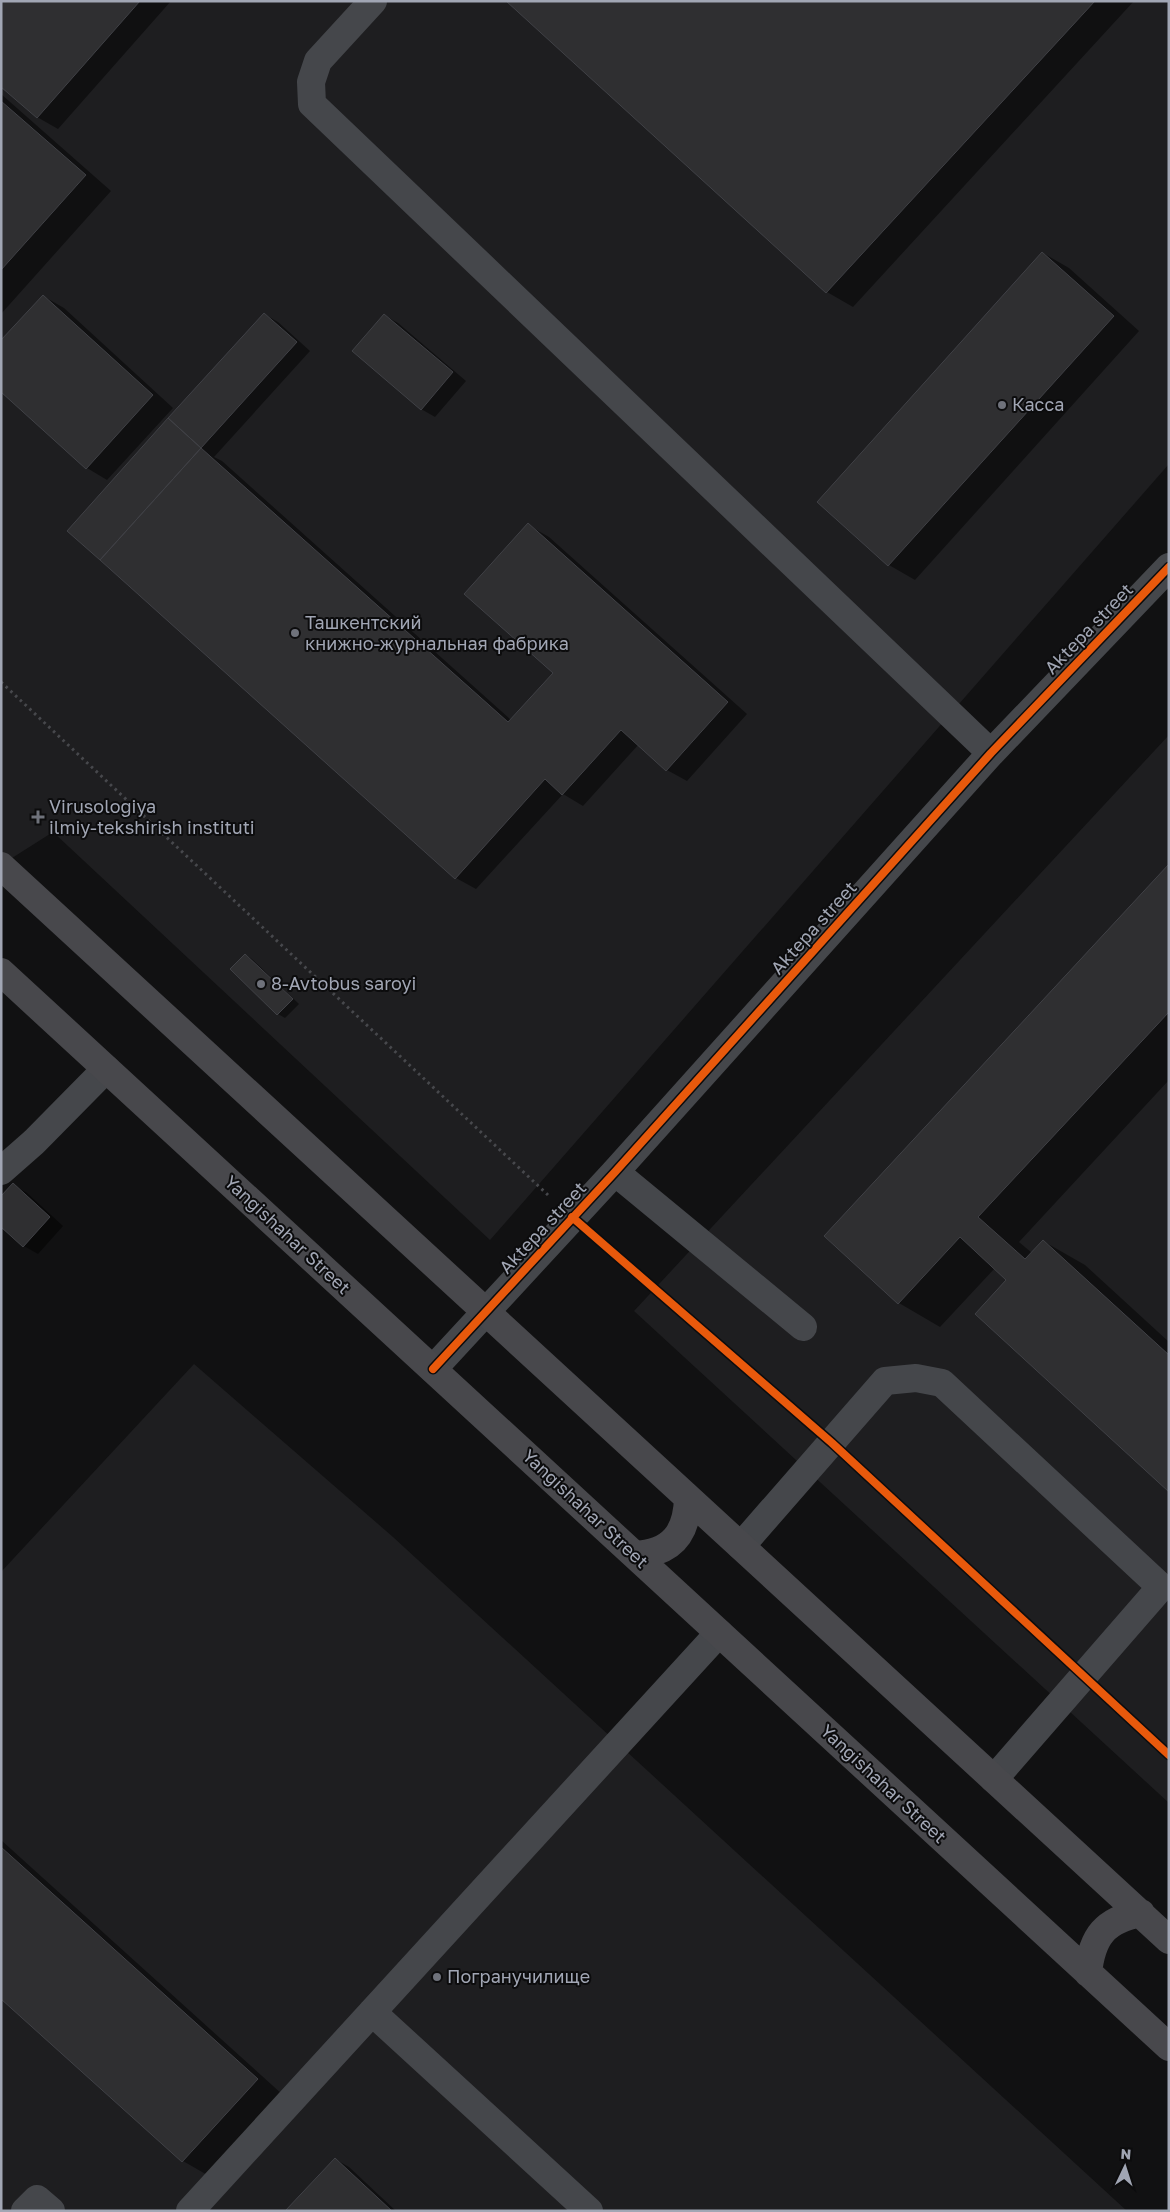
<svg xmlns="http://www.w3.org/2000/svg" width="1170" height="2212" font-family="'Golos Text',sans-serif">
	<style>
		.built { fill: #1e1e20 }
		.shadow { fill: #0007 }
		.building { fill: #2f2f31; stroke: #404146 }
		.lines { fill: none; stroke-linecap: round; stroke-linejoin: round }
		.path { stroke: #47484c; stroke-width: 3; stroke-dasharray: 2.5 4; stroke-linecap: butt }
		.minor { stroke: #45474b; stroke-width: 28 }
		.major { stroke: #48484c; stroke-width: 28 }
		.cycleway-casing { stroke: #0c0c0d; stroke-width: 11 }
		.cycleway { stroke: #e8590c; stroke-width: 8 }
		.poi-dot { fill: #6f727b; stroke: #0c0c0d; stroke-width: 2 }
		.labels { text-anchor: middle; stroke-width: 4; stroke-linejoin: round; paint-order: stroke }
		.poi-label { font-size: 18px; fill: #a1a6b4; stroke: #0c0c0d; text-anchor: start }
		.street-label { font-size: 18px; fill: #a1a6b4; stroke: #0c0c0d }
	</style>
	<rect width="100%" height="100%" fill="#111112"/>
	<path class="built" d="M1 1H1169V464L490 1240 53 832 1 865Z
		M1169 735V1803L634 1311Z
		M194 1364 393 1537 1127 2211H1V1572Z"/>
	<path class="shadow" d="M1 1H171L58 129 37 117Z
		M508 1H1134L853 307 827 292Z
		M1 94 111 191 1 314Z
		M1043 253 1069 268 1139 331 915 580 889 565Z
		M43 296 64 308 173 408 107 480 87 468 1 390Z
		M264 314 278 322 310 351 214 457 222 461 511 720 555 673 528 525 549 537 747 714 687 781 667 770 639 744 583 806 563 794 476 889 456 878 101 559Z
		M384 315 398 323 466 381 435 417 421 409Z
		M1169 866V1080L1019 1242 1032 1253 1043 1241 1085 1265 1169 1342V1490L1008 1280 995 1268 940 1327 899 1303Z
		M246 955 252 959 299 1004 285 1018 278 1014Z
		M13 1185 27 1193 63 1226 38 1254 24 1246 1 1225Z
		M1 1840 283 2095 209 2176 183 2161 1 1997Z
		M335 2159 349 2167 396 2211H287Z"/>
	<path class="building" d="M1 1H140L37 118 1 87Z
		M506 1H1095L826 293Z
		M1 101 86 175 1 270Z
		M1042 252 1114 316 888 566 817 502Z
		M43 295 153 395 86 469 1 392V340Z
		M264 313 297 342 201 448 168 418Z
		M384 314 453 372 421 410 352 351Z
		M168 418 201 448 100 560 67 531Z
		M201 448 508 722 553 673 464 594 528 523 728 702 666 771 621 730 562 795 545 779 455 879 100 560Z
		M1169 864V1012L978 1217 1025 1259 1043 1240 1169 1355V1492L975 1314 1006 1280 960 1237 898 1304 824 1236Z
		M245 954 293 999 277 1015 230 969Z
		M13 1183 50 1217 23 1247 1 1227V1196Z
		M1 1847 258 2079 182 2162 1 1999Z
		M335 2158 392 2211H285Z"/>
	<g class="lines">
		<path class="path" d="M1 682 548 1195"/>
		<path class="minor" d="M373 1 318 61 311 82 312 104 991 753
			M1 1171 34 1142 106 1069
			M615 1172 803 1327
			M433 1369 615 1172 991 753 1169 567
			M741 1546 885 1381 916 1378 942 1383 1161 1587 994 1779
			M372 2012 589 2211
			M25 2211 37 2199 51 2211
			M190 2211 719 1633"/>
		<path class="major" d="M1 866 1169 1940
			M1 972 1169 2047
			M635 1555C672 1553 687 1533 688 1498
			M1088 1973C1092 1936 1105 1920 1141 1913"/>
		<defs>
			<path id="cycleway" d="M572 1217 832 1443 1169 1755
				M433 1369 615 1172 991 753 1169 567"/>
		</defs>
		<use href="#cycleway" class="cycleway-casing"/>
		<use href="#cycleway" class="cycleway"/>
	</g>
	<g class="poi-dot">
		<circle cx="1002" cy="405" r="5"/>
		<circle cx="295" cy="633" r="5"/>
		<path d="M35.5 809.5h5v5h5v5h-5v5h-5v-5h-5v-5h5z"/>
		<circle cx="261" cy="984" r="5"/>
		<circle cx="437" cy="1977" r="5"/>
	</g>
	<g class="labels">
		<g class="poi-label">
			<text x="1012" y="411">Касса</text>
			<text x="305" y="629">Ташкентский<tspan x="305" dy="21">книжно-журнальная фабрика</tspan></text>
			<text x="49" y="813">Virusologiya<tspan x="49" dy="21">ilmiy-tekshirish instituti</tspan></text>
			<text x="271" y="990">8-Avtobus saroyi</text>
			<text x="447" y="1983">Погранучилище</text>
		</g>
		<g class="street-label">
			<text transform="translate(1089 629) rotate(-46)" y="6">Aktepa street</text>
			<text transform="translate(814 928) rotate(-48)" y="6">Aktepa street</text>
			<text transform="translate(543 1228) rotate(-47)" y="6">Aktepa street</text>
			<text transform="translate(287 1235) rotate(43)" y="6">Yangishahar Street</text>
			<text transform="translate(585 1509) rotate(43)" y="6">Yangishahar Street</text>
			<text transform="translate(883 1784) rotate(43)" y="6">Yangishahar Street</text>
		</g>
	</g>
	<rect width="1170" height="2212" fill="none" stroke="#a1a6b4" stroke-width="5"/>
	<g transform="translate(1125 2167) rotate(4)" stroke="#0c0c0d" stroke-width="4" paint-order="stroke">
	<path d="M0-4L9 19L0 12L-9 19Z" fill="#a1a6b4"/>
	<text y="-8" font-size="14" font-weight="bold" text-anchor="middle" fill="#a1a6b4">N</text>
	</g>
</svg>
